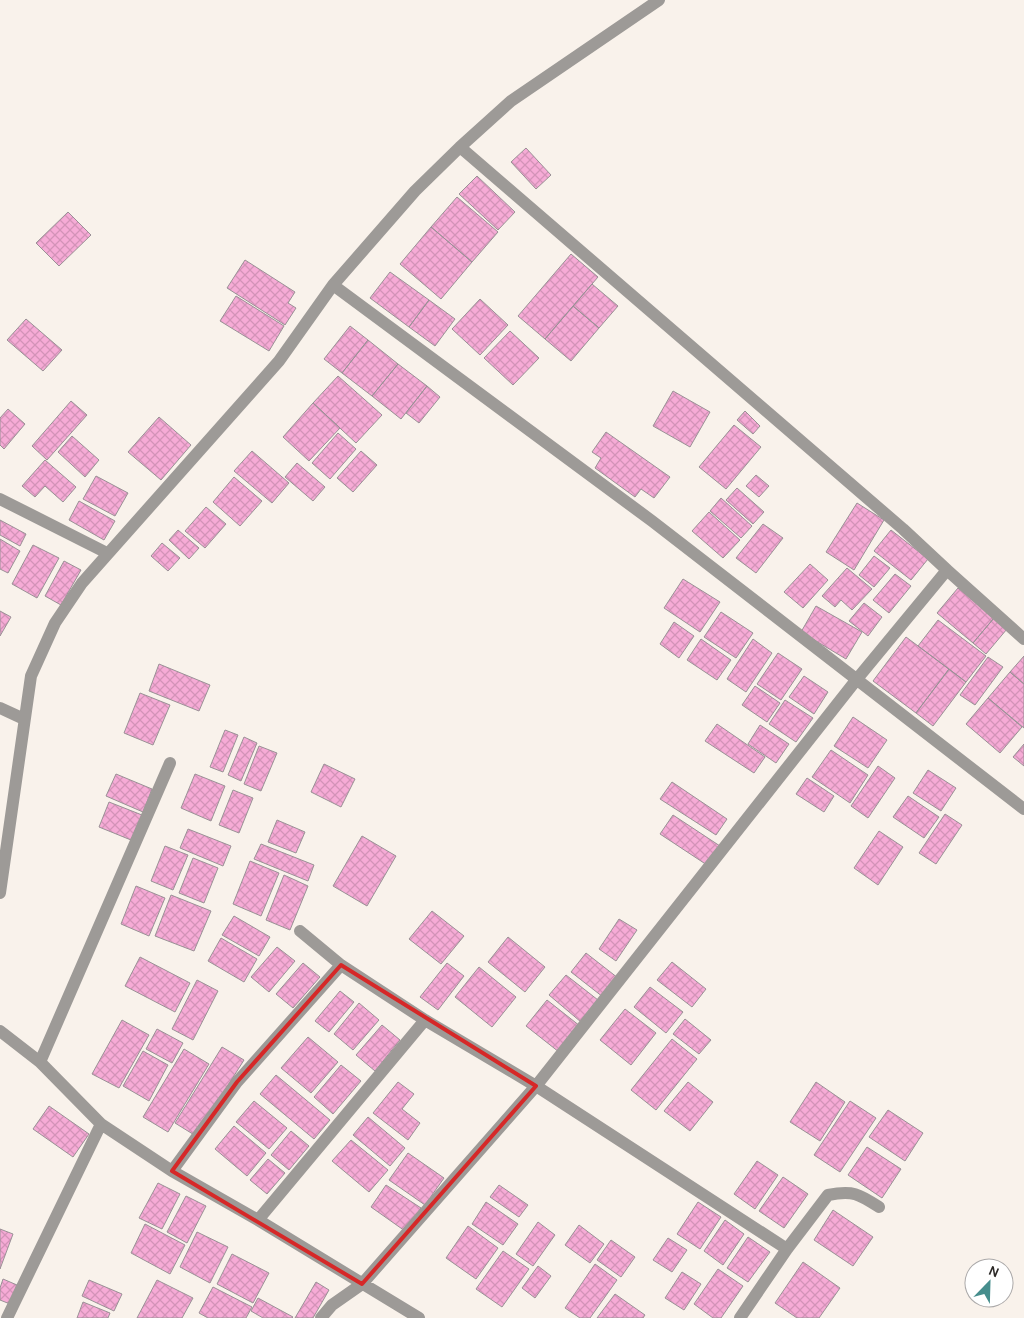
<svg xmlns="http://www.w3.org/2000/svg" width="1024" height="1318" font-family="Karla,sans-serif">
	<style>
		.building { fill: url(#building-cross-hatch); stroke: #9a9196 }
		.lines { fill: none; stroke-linecap: round; stroke-linejoin: round }
		.minor { stroke: #9d9a97; stroke-width: 12 }
		.marked { fill: none; stroke: #d62828; stroke-width: 4; stroke-linejoin: round }
	</style>
	<defs>
		<pattern id="building-cross-hatch" width="8" height="8" patternUnits="userSpaceOnUse" patternTransform="scale(1.25)"><rect width="8" height="8" fill="#f6abd6"/><path d="M0 0l8 8M0 8l8-8" fill="none" stroke="#d393b8"/></pattern>
	</defs>
	<rect width="100%" height="100%" fill="#f9f2eb"/>
	<path class="building" d="M526 148 551 175 536 189 511 162Z
		M477 176 515 212 498 230 459 194Z
		M457 197 498 232 472 262 431 227Z
		M68 212 91 235 59 266 36 243Z
		M431 227 472 262 441 299 400 264Z
		M571 254 598 277 545 339 518 316Z
		M245 260 295 292 288 303 296 308 285 325 227 288Z
		M390 272 429 300 409 327 370 298Z
		M592 284 618 306 599 328 573 306Z
		M236 296 284 326 269 351 220 321Z
		M480 299 508 325 480 355 452 329Z
		M429 300 455 319 435 346 409 327Z
		M573 306 599 328 571 361 545 339Z
		M26 319 62 350 43 371 7 340Z
		M350 326 368 340 342 373 324 359Z
		M510 331 539 358 513 385 484 358Z
		M368 340 398 364 372 396 342 373Z
		M398 364 427 386 401 419 372 396Z
		M338 376 382 415 356 443 313 403Z
		M427 386 440 397 419 423 406 413Z
		M673 391 710 412 690 447 653 426Z
		M71 401 87 415 47 460 32 446Z
		M313 403 340 428 309 461 283 437Z
		M8 409 25 424 4 449 0 445V418Z
		M745 411 760 426 753 434 737 420Z
		M159 417 191 445 161 480 128 452Z
		M734 425 761 447 726 489 699 467Z
		M606 432 670 477 654 498 641 489 635 497 595 468 601 458 592 452Z
		M338 433 356 449 330 479 312 463Z
		M72 436 99 460 85 477 58 452Z
		M252 451 289 483 272 503 234 471Z
		M361 451 377 465 353 492 337 478Z
		M45 460 76 487 63 502 45 486 35 497 22 486Z
		M297 463 325 487 313 501 285 477Z
		M756 475 769 486 759 497 746 486Z
		M96 476 128 493 115 516 83 499Z
		M234 477 262 501 240 526 213 502Z
		M737 488 764 512 753 524 726 500Z
		M721 498 752 526 741 538 710 511Z
		M79 501 115 521 104 540 69 520Z
		M857 503 884 520 854 570 826 552Z
		M206 507 226 524 205 548 185 531Z
		M709 512 740 540 723 558 692 531Z
		M0 520 26 534 20 546 0 535Z
		M763 524 783 538 756 573 736 558Z
		M178 530 199 548 189 559 169 540Z
		M891 530 928 559 911 580 874 551Z
		M0 539 20 551 8 573 0 569Z
		M162 543 180 558 168 571 151 556Z
		M33 545 59 558 37 598 12 584Z
		M874 556 890 568 874 587 859 575Z
		M64 561 81 570 61 605 45 596Z
		M810 564 828 580 803 608 784 592Z
		M847 568 872 589 852 610 841 600 835 607 822 596Z
		M895 574 911 586 889 613 873 600Z
		M683 579 720 602 700 632 664 608Z
		M958 588 994 618 973 643 937 613Z
		M864 603 882 617 868 636 849 621Z
		M816 606 862 632 846 659 801 632Z
		M0 611 11 617 0 636Z
		M721 612 753 633 736 658 704 637Z
		M994 618 1007 629 986 654 973 643Z
		M938 620 986 656 966 682 918 646Z
		M674 622 694 636 679 658 660 644Z
		M906 637 949 669 916 713 873 681Z
		M701 639 731 660 717 680 687 660Z
		M753 639 772 653 746 692 727 679Z
		M778 653 802 669 781 700 757 684Z
		M1024 656V684L1010 672Z
		M988 657 1003 667 975 705 960 695Z
		M159 664 210 685 199 711 149 691Z
		M949 669 966 682 933 726 916 713Z
		M1010 672 1024 684V728L988 698Z
		M804 676 828 692 814 714 789 697Z
		M755 686 780 703 767 722 742 705Z
		M140 693 170 705 153 745 124 733Z
		M988 698 1022 727 1000 753 966 724Z
		M785 700 813 718 796 742 769 724Z
		M853 717 887 740 868 768 834 746Z
		M717 724 765 757 754 773 705 741Z
		M760 725 789 744 776 763 748 744Z
		M225 730 238 735 223 772 210 767Z
		M244 737 257 743 241 781 228 775Z
		M1024 744V766L1013 757Z
		M259 746 277 753 261 791 244 784Z
		M831 750 868 775 850 803 812 777Z
		M324 764 355 779 341 807 311 792Z
		M878 766 895 778 868 818 851 806Z
		M928 770 956 788 941 811 913 793Z
		M116 774 152 789 143 812 106 796Z
		M195 774 225 786 211 821 181 808Z
		M807 778 834 796 824 812 796 794Z
		M672 782 727 819 716 835 660 799Z
		M233 790 253 798 239 833 219 825Z
		M908 796 939 817 924 838 893 817Z
		M109 802 142 815 131 840 99 827Z
		M945 814 962 825 936 864 919 853Z
		M673 815 720 846 707 865 660 834Z
		M277 820 305 832 296 853 268 842Z
		M188 829 231 846 223 866 180 848Z
		M879 831 903 847 878 885 854 868Z
		M362 836 396 856 367 906 333 886Z
		M261 844 314 865 308 881 254 859Z
		M165 846 188 855 173 890 151 881Z
		M193 858 218 868 204 903 179 893Z
		M250 861 279 873 261 916 233 904Z
		M284 875 308 886 290 930 266 920Z
		M136 886 165 898 149 936 121 924Z
		M171 895 211 911 194 951 155 936Z
		M432 911 464 936 441 964 409 939Z
		M234 916 270 937 259 956 222 935Z
		M619 919 637 930 616 961 599 949Z
		M508 937 545 967 525 992 488 962Z
		M221 938 257 959 244 982 208 961Z
		M277 947 295 961 269 992 251 977Z
		M586 953 618 978 603 997 571 972Z
		M140 957 190 983 175 1012 125 986Z
		M672 962 706 989 692 1007 657 980Z
		M303 963 320 977 293 1008 276 994Z
		M447 963 464 976 438 1010 420 997Z
		M479 967 516 997 492 1027 455 997Z
		M566 975 598 1000 581 1022 549 995Z
		M197 980 218 991 193 1040 172 1029Z
		M650 987 683 1012 666 1033 634 1007Z
		M340 991 354 1002 329 1032 315 1021Z
		M547 1000 580 1026 559 1052 526 1026Z
		M359 1003 379 1020 353 1050 334 1034Z
		M625 1009 656 1033 631 1065 600 1040Z
		M685 1019 711 1040 699 1054 673 1034Z
		M122 1020 149 1035 119 1088 92 1074Z
		M382 1025 400 1040 375 1071 356 1055Z
		M157 1029 183 1043 172 1063 146 1049Z
		M308 1037 338 1062 311 1093 281 1068Z
		M672 1039 697 1059 656 1110 631 1090Z
		M222 1047 244 1060 196 1136 175 1123Z
		M184 1049 209 1064 168 1132 143 1117Z
		M143 1051 168 1065 149 1101 123 1086Z
		M341 1065 361 1081 333 1114 314 1097Z
		M276 1075 330 1120 314 1139 260 1094Z
		M398 1082 414 1094 402 1109 420 1123 408 1140 373 1113Z
		M688 1082 713 1102 690 1131 664 1111Z
		M816 1082 845 1102 820 1141 790 1122Z
		M254 1101 287 1128 269 1149 236 1122Z
		M850 1101 876 1118 840 1172 814 1155Z
		M49 1106 89 1134 73 1157 33 1129Z
		M888 1110 923 1133 905 1161 869 1137Z
		M368 1117 405 1148 390 1166 353 1135Z
		M234 1126 266 1153 247 1176 215 1149Z
		M291 1131 309 1146 289 1170 271 1155Z
		M351 1140 388 1170 369 1192 332 1161Z
		M867 1147 901 1169 882 1198 848 1175Z
		M408 1153 444 1178 425 1205 389 1180Z
		M268 1159 285 1173 267 1194 250 1180Z
		M757 1161 778 1175 755 1209 734 1194Z
		M783 1177 808 1194 784 1228 759 1211Z
		M158 1183 180 1194 162 1229 139 1218Z
		M386 1185 421 1208 405 1231 371 1207Z
		M499 1185 528 1205 519 1217 490 1197Z
		M186 1196 206 1206 187 1243 167 1232Z
		M486 1202 518 1224 503 1245 472 1224Z
		M698 1202 721 1217 700 1249 677 1234Z
		M833 1210 873 1237 853 1266 814 1240Z
		M725 1220 744 1234 723 1265 704 1251Z
		M538 1222 555 1235 533 1266 516 1254Z
		M145 1224 185 1245 170 1274 131 1253Z
		M579 1225 604 1244 590 1263 565 1245Z
		M468 1226 498 1248 476 1279 446 1258Z
		M0 1229 13 1234 0 1269Z
		M197 1232 228 1247 210 1283 180 1267Z
		M748 1237 770 1252 748 1282 727 1268Z
		M668 1238 687 1250 672 1272 653 1260Z
		M611 1240 635 1257 621 1277 597 1260Z
		M503 1251 529 1269 502 1307 476 1289Z
		M232 1254 269 1273 253 1303 217 1284Z
		M803 1262 840 1288 819 1318H797L775 1303Z
		M595 1264 617 1280 590 1318H580L565 1308Z
		M538 1266 551 1276 535 1298 522 1288Z
		M718 1269 743 1286 721 1318H713L694 1304Z
		M682 1272 701 1284 684 1310 665 1298Z
		M3 1279 17 1285 10 1304 0 1300V1288Z
		M89 1280 122 1294 114 1311 82 1296Z
		M157 1280 193 1298 182 1318H137Z
		M316 1282 329 1290 313 1318H295Z
		M213 1287 252 1307 246 1318H208L199 1313Z
		M615 1294 645 1315 643 1318H597Z
		M258 1298 293 1317 292 1318H263L251 1311Z
		M83 1302 110 1313 108 1318H77Z"/>
	<g class="lines">
		<path class="minor" d="M333 285 652 521 1024 809
			M0 499 107 553
			M947 570 1024 639
			M0 708 24 719
			M0 893 31 676 55 623 82 583 279 361 333 285 415 191 460 147 511 101 659 0
			M300 931 341 965 425 1020 536 1086 787 1249 740 1318
			M0 1031 40 1062 101 1124 172 1171 258 1220 419 1318
			M40 1062 170 763
			M172 1171 237 1082 341 965
			M258 1220 425 1020
			M787 1249 828 1195C853 1190 859 1194 879 1207
			M7 1318 101 1124
			M321 1318 332 1305 362 1284 536 1086 857 679 947 570 903 529 460 147"/>
	</g>
	<path class="marked" d="M341 965 536 1086 362 1284 172 1171 237 1082Z"/>
	<g transform="translate(989 1283) rotate(23)"><circle r="24" fill="#ffffff" stroke="#aba9a9"/>
	<path d="M0-4L9 19L0 12L-9 19Z" fill="#468e8d"/>
	<text y="-8" font-size="14" font-weight="bold" text-anchor="middle" fill="#2c2927">N</text>
	</g>
</svg>
